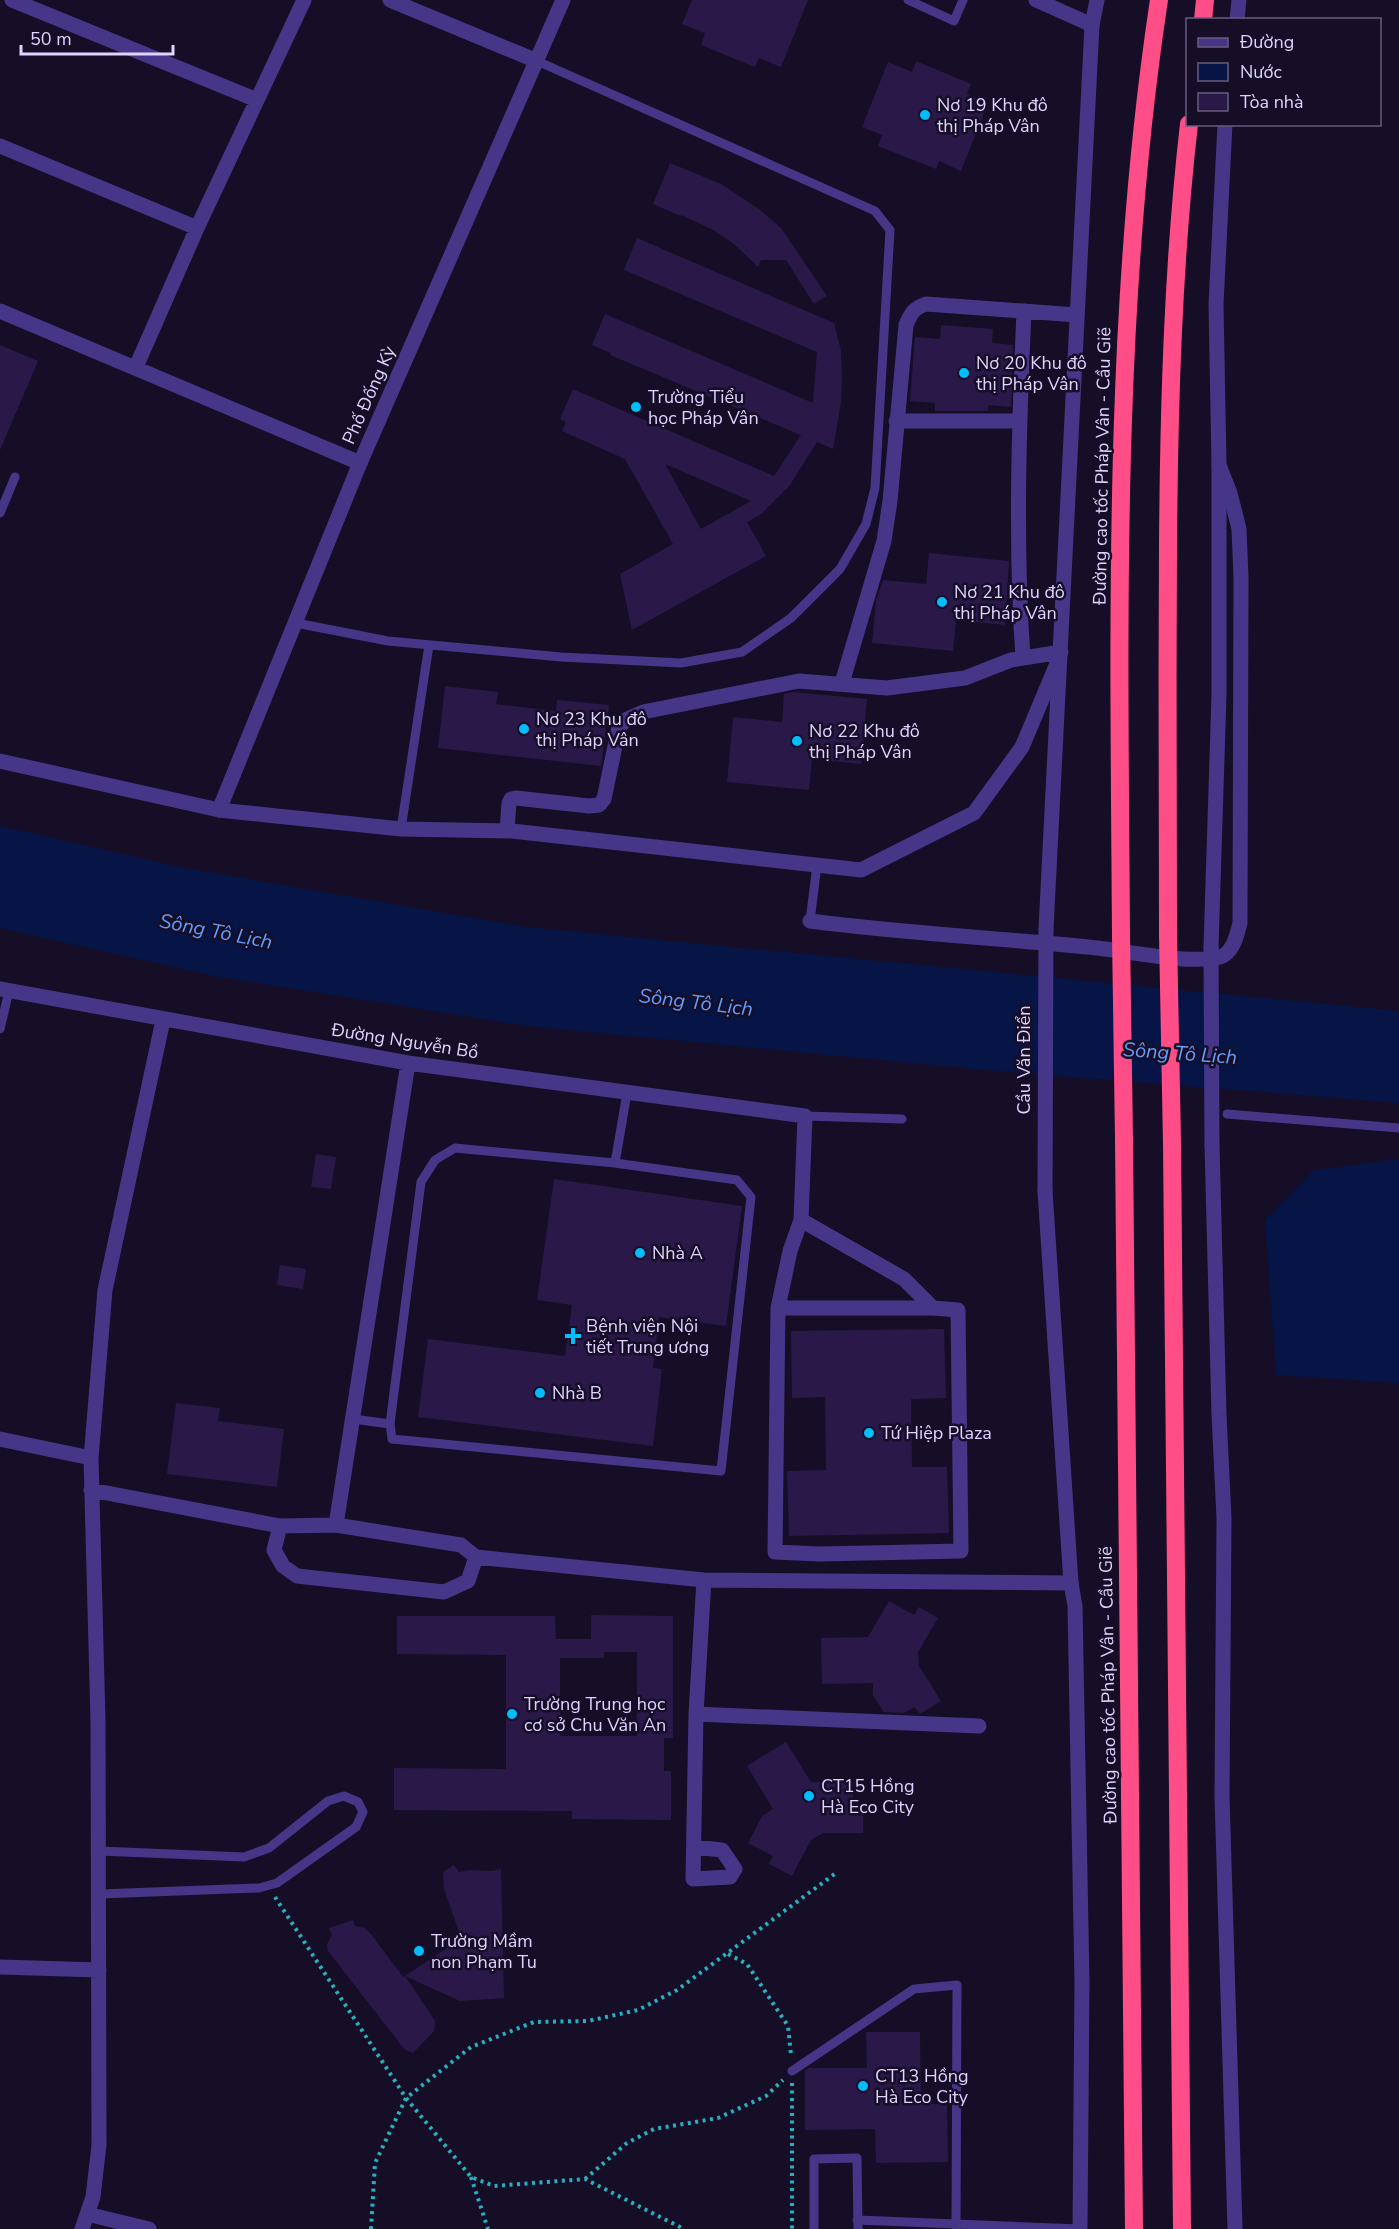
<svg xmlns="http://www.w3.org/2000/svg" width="1399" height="2229" font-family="'Nunito Sans',sans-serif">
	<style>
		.water { fill: #071446 }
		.building { fill: #2a1849; fill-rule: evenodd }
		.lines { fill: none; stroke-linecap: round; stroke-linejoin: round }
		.path { stroke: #28b0bf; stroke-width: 4; stroke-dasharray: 3 4.5; stroke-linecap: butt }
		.service { stroke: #463688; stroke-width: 9 }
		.minor { stroke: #463688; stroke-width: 15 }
		.tertiary { stroke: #463688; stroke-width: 15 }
		.motorway { stroke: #ff4e87; stroke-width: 18 }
		.tertiary-bridge { stroke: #463688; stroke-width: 15 }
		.motorway-bridge { stroke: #ff4e87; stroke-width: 18 }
		.poi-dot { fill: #00bdfe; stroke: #160e27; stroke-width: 2 }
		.labels { text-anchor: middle; stroke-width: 5; stroke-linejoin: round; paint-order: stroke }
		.poi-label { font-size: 18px; fill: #dfd3ff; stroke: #160e27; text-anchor: start }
		.street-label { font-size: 18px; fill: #dfd3ff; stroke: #160e27 }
		.water-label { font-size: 20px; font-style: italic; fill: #619dff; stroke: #160e27 }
	</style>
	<rect width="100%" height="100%" fill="#160e27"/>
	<path class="water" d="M0 826 185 868 526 927 1399 1011V1103L973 1069 528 1026 219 977 0 928Z
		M1399 1159V1383L1276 1375 1265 1220 1314 1170Z"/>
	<path class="building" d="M692 0H808L781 67 759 58 755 67 701 45 705 33 682 24Z
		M916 61 971 84 967 94 988 103 961 171 939 161 936 169 878 146 882 135 862 127 888 62 912 72Z
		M670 163 721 184 759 209 781 228 827 296 814 304 786 260H761L758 267 734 244 715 231 682 215 681 216 653 204Z
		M637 238 834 323 841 351 842 379 841 402 833 449 817 442 790 485 761 514 747 522 766 556 632 630 620 574 673 544 625 459 562 431 566 422 560 419 573 389 774 476 801 435 610 355 611 353 592 345 605 314 813 403 817 352 624 270ZM665 464 751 501 701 529Z
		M941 325 993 329 992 343 1013 345 1011 407 988 405V411H935V403L910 401 915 337 940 339Z
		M0 345 38 361 0 450Z
		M929 553 1009 561 1005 625 956 620 953 651 872 643 876 601 883 580 926 584Z
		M445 686 498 692 496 704 556 711 557 700 609 705 601 766 438 748Z
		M793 692 867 699 861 764 812 759 809 790 727 782 733 717 782 722 784 694Z
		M316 1154 336 1157 331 1189 311 1187Z
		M554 1179 742 1206 726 1326 659 1317 653 1368 662 1369 653 1446 418 1417 428 1339 565 1356 572 1305 537 1300Z
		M280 1265 306 1269 303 1289 277 1285Z
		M944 1329 946 1398 911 1399 912 1467H947L949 1533 789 1536 787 1471 826 1470 825 1397 792 1398 791 1331Z
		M176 1403 220 1408 218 1421 284 1429 277 1487 167 1474Z
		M889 1601 914 1615 919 1607 938 1618 918 1652 919 1666 941 1701 920 1714 914 1707 904 1713 884 1712 873 1696V1683L822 1684 821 1638 868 1637Z
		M591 1615 673 1616V1738H664V1771H671V1820L572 1819V1811L394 1810V1768L506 1769V1655L397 1654V1616H555L556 1639H591ZM604 1652H637V1736H560V1658H604Z
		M786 1742 811 1782 853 1783V1811H863V1833H823L811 1840 792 1876 769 1864 773 1856 748 1843 762 1816 773 1809 747 1766Z
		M454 1865 459 1872 470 1870 491 1871 501 1869 504 1998 460 2001 405 1976 459 1940 458 1929 444 1889 443 1872Z
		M353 1920 355 1926 365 1928 370 1933 403 1977 405 1976 435 2021 434 2031 413 2053 405 2050 328 1951 327 1944 332 1935 329 1928Z
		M866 2032H920L921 2104H947L948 2162 876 2163 875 2129 805 2130V2071L808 2068H867Z"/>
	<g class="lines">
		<path class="path" d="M275 1897 406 2098 471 2177 494 2186 585 2179 684 2229
			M728 1954 747 1964 788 2026 791 2055
			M792 2083V2229
			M471 2177 488 2229
			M585 2179 627 2143 654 2129 718 2118 766 2096 783 2080
			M371 2229 375 2163 406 2098 471 2047 534 2022 588 2021 638 2010 677 1990 836 1873"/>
		<path class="service" d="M908 0 954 21 963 0
			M0 513 15 477
			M296 623 388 641 561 657 681 663 742 652 791 618 840 569 866 524 875 488 890 230 875 211 537 61
			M401 829 429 645
			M810 921 817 865
			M0 1029 9 991
			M1227 1114 1399 1128
			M805 1116 902 1119
			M615 1163 627 1093
			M353 1419 390 1424 421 1182 435 1160 455 1148 615 1163 737 1180 751 1197 721 1471 392 1439 390 1424
			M99 1851 244 1857 269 1848 328 1801 344 1796 358 1802 363 1812 356 1827 277 1883 259 1888 100 1894
			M792 2071 914 1989 957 1985 956 2229
			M857 2220 1080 2229
			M814 2229V2159L857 2158 858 2229"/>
		<path class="minor" d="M12 0 257 100
			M390 0 537 61
			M1036 0 1092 25
			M0 146 197 228
			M0 311 360 463
			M136 367 197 228 304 0
			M896 421H1020
			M1023 658C1015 542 1019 426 1024 311
			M842 683 884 541 890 501 906 325C911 313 914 308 926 304L1077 315
			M0 761 219 810 401 829 512 831 861 870 974 813 1022 747 1059 659
			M507 831 509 803 511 799 516 798 589 806 599 805 604 799 619 727 625 720 643 712 799 681 887 688 965 678 1011 660 1061 652
			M810 921C903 933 995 938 1088 947 1123 950 1188 965 1220 957 1233 953 1237 935 1240 923L1241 577 1239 529 1230 493 1219 465
			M0 989 408 1063 805 1116 801 1220 790 1251 778 1308 775 1552 820 1554 961 1551 958 1310 933 1308 904 1279 801 1220
			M778 1308H933
			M0 1439 91 1458
			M91 1490 280 1526 336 1525 461 1545 476 1557 704 1580 1071 1583
			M336 1525 408 1063
			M280 1526 274 1550 283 1566 297 1576 444 1592 468 1581 476 1557
			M696 1714 979 1726
			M694 1847 722 1850 735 1869 730 1877 693 1879 696 1714 704 1580
			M0 1967 99 1970
			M87 2214 149 2229
			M82 2229 93 2197 99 2145 98 1721 91 1458 105 1290 163 1020"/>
		<path class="tertiary" d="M1237 20 1239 0
			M219 810 360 463 563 0
			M1046 929 1092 25 1097 0
			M1211 947 1219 695V465L1216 304 1225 124
			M1212 1145 1219 1415 1224 1518 1222 1796 1235 2229
			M1045 1191 1071 1583 1075 1606 1082 1982 1080 2229"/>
		<path class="motorway" d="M1203 20 1205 0
			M1168 935C1168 805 1167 675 1168 545 1169 404 1173 264 1189 124
			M1121 936C1119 623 1112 310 1159 0
			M1124 1140 1134 2229
			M1172 1143 1182 2229"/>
		<path class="tertiary-bridge" d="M1211 947 1212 1145
			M1045 1191 1046 929"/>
		<path class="motorway-bridge" d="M1168 935 1172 1143
			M1121 936 1124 1140"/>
	</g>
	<g class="poi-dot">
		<circle cx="925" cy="115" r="6"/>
		<circle cx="964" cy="373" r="6"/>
		<circle cx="636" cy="407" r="6"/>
		<circle cx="942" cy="602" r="6"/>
		<circle cx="524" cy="729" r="6"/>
		<circle cx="797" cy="741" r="6"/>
		<circle cx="640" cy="1253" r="6"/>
		<path d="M570 1327h6v6h6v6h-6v6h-6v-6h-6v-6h6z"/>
		<circle cx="540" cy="1393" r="6"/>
		<circle cx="869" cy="1433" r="6"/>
		<circle cx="512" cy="1714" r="6"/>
		<circle cx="809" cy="1796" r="6"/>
		<circle cx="419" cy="1951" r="6"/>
		<circle cx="863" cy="2086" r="6"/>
	</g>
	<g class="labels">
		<g class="poi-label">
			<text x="937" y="111">Nơ 19 Khu đô<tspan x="937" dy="21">thị Pháp Vân</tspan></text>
			<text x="976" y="369">Nơ 20 Khu đô<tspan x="976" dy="21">thị Pháp Vân</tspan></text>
			<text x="648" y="403">Trường Tiểu<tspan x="648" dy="21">học Pháp Vân</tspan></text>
			<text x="954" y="598">Nơ 21 Khu đô<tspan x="954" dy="21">thị Pháp Vân</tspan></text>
			<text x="536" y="725">Nơ 23 Khu đô<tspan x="536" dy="21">thị Pháp Vân</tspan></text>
			<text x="809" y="737">Nơ 22 Khu đô<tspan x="809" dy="21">thị Pháp Vân</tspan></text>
			<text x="652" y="1259">Nhà A</text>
			<text x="586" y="1332">Bệnh viện Nội<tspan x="586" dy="21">tiết Trung ương</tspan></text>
			<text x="552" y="1399">Nhà B</text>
			<text x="881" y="1439">Tứ Hiệp Plaza</text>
			<text x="524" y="1710">Trường Trung học<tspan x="524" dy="21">cơ sở Chu Văn An</tspan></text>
			<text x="821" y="1792">CT15 Hồng<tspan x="821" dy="21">Hà Eco City</tspan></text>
			<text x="431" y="1947">Trường Mầm<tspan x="431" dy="21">non Phạm Tu</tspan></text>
			<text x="875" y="2082">CT13 Hồng<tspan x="875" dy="21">Hà Eco City</tspan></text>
		</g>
		<g class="street-label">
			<text transform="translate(369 395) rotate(-66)" y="6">Phố Đống Kỳ</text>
			<text transform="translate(1102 466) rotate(-89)" y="6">Đường cao tốc Pháp Vân - Cầu Giẽ</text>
			<text transform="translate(405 1041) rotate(9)" y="6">Đường Nguyễn Bồ</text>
			<text transform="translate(1024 1060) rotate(-90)" y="6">Cầu Văn Điển</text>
			<text transform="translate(1108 1685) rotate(-91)" y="6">Đường cao tốc Pháp Vân - Cầu Giẽ</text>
		</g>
		<g class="water-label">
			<text transform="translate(216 931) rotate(11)" y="7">Sông Tô Lịch</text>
			<text transform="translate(696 1002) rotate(7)" y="7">Sông Tô Lịch</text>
			<text transform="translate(1180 1053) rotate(4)" y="7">Sông Tô Lịch</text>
		</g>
	</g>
	<rect x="1186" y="18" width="195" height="108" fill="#160e27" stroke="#665d7d" stroke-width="1.5"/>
	<rect x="1198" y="38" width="30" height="9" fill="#463688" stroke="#665d7d" stroke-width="1.5"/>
	<text x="1240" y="48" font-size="18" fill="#dfd3ff">Đường</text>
	<rect x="1198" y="63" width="30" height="18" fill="#071446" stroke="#665d7d" stroke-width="1.5"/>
	<text x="1240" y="78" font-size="18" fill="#dfd3ff">Nước</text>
	<rect x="1198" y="93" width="30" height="18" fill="#2a1849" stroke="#665d7d" stroke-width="1.5"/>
	<text x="1240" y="108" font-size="18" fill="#dfd3ff">Tòa nhà</text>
	<path d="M21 45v9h152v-9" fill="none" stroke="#dfd3ff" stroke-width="3"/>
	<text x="30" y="45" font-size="18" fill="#dfd3ff" stroke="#160e27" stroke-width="4.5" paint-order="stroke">50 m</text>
</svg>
